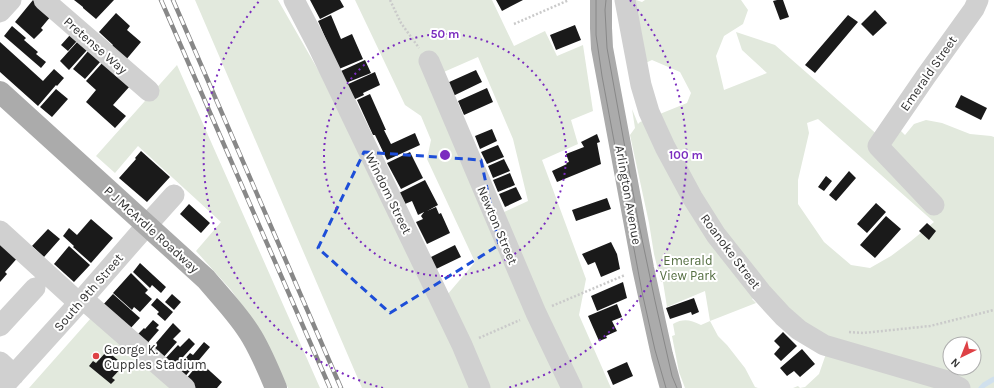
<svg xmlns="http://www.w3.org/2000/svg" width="994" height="388" font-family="Karla,sans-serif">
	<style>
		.green { fill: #e2e9dd; fill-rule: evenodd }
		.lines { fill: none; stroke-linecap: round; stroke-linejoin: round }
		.stream { stroke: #d0e0ed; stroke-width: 5 }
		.building { fill: #1a1a1a }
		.path { stroke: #cacaca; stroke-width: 2.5; stroke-dasharray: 2 2; stroke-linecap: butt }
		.minor { stroke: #d0d0d0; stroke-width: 21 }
		.major { stroke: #ababab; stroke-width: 22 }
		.tram { stroke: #888; stroke-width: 1 }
		.rail-casing { stroke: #888; stroke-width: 4.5 }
		.rail { stroke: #fff; stroke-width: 3; stroke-dasharray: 9; stroke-linecap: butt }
		.marked { fill: none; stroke: #1d4ed8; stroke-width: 3; stroke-dasharray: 8 5; stroke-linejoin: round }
		.ring { fill: none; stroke: #7b2cbf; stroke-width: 2; stroke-dasharray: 2 4 }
		.poi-dot { fill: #de4145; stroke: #fff; stroke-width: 1.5 }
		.labels { text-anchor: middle; stroke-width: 4; stroke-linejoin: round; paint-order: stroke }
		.street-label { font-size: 13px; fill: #333; stroke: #fff }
		.park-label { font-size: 13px; fill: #546e41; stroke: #fff }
		.poi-label { font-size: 13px; fill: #333; stroke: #fff; text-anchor: start }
		.centre { fill: #7b2cbf; stroke: #fff; stroke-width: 2 }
		.ring-label { font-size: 12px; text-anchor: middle; font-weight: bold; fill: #7b2cbf; stroke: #fff; stroke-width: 4; stroke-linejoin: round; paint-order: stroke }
	</style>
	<rect width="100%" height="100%" fill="#fff"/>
	<path class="green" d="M195 0H278L447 295 475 262 427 159 431 140 421 116 405 105 355 0H492L514 46 545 31 557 56 583 45 593 111 571 120 578 144 542 160 586 279 579 315 611 388H362ZM478 57 513 139 528 201 489 219 430 78Z
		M631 0H636L642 2 645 0H741L748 10 743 24 724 36 716 56 724 90 767 73 742 50 736 32 775 45 888 144 895 125 905 135 914 124 926 120 942 123 970 134 991 136 994 137V388H793L798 386 800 388 805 387 819 374 827 351 755 296 752 299 756 303 710 321 718 336 727 345 745 368 755 387 758 388H685L679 372 672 336 675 335 673 324C684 318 690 320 701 325L710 321 705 291 667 307 663 282H661L654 254 649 223 630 135 635 128 632 109 638 124 640 122 687 103 691 93 680 72 652 60 639 66ZM818 119 934 222 911 241 891 256 870 268 851 265 824 242 798 204V180L809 133 807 123ZM950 344H974V368H950Z
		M177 65 320 388H288L259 329 231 290 196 251 221 222 138 146 115 173 96 156Z
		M91 318 170 388H29Z"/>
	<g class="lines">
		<path class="stream" d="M981 388 984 385 994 379"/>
	</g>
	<path class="building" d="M33 0 51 16 41 28 43 30 34 39 15 22Z
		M74 0H114L96 19 83 8V7Z
		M310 0H340L344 7 320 19Z
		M496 0H523L502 11Z
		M777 0H783L789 17 780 20 773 1Z
		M875 10 887 23 873 36 861 24Z
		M116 13 130 26 127 30 141 42 125 61 110 48 113 45 99 32Z
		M331 15 341 39 352 34 363 59 339 69 318 21Z
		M848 15 858 22 815 73 805 65Z
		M575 25 581 40 556 50 550 35Z
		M12 26 26 38 24 40 38 52 36 54 46 62 41 68 4 36Z
		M70 35 77 41 68 51 61 45Z
		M78 41 88 49 69 70 60 61Z
		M0 42 43 81 54 69 64 78 57 86 56 85 38 106 0 72Z
		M89 50 101 61 85 79 73 69Z
		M365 60 371 73 346 83 341 71Z
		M103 62 130 86 113 105 126 116 115 128 86 102 96 90 86 81Z
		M476 70 482 82 453 96 447 83Z
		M375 72 380 85 363 93 364 95 353 100 346 85Z
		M487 88 493 102 464 115 458 101Z
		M56 89 68 99 52 117 40 107Z
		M370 94 386 130H384L391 144 415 133 420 145 387 160 375 135H373L357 100Z
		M961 95 987 108 981 120 955 107Z
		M492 129 497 141 480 149 475 136Z
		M597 134 600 142 597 143 601 164 557 182 552 171 567 164 566 163 569 162 566 154 584 147 581 142Z
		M498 145 504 157 487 164 481 152Z
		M141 151 170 177 147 202 119 178 136 159 135 158Z
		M410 152 423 178 401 189 387 163Z
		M504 159 510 171 493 178 488 166Z
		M849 171 856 178 836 201 829 195Z
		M510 173 515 185 498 192 493 180Z
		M826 176 832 181 824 191 818 187Z
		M425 180 438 205 427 211 436 207 439 214 441 213 450 233 427 244 416 222 423 219 421 216 424 212 418 215 412 201 405 204 399 193Z
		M516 187 522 199 505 207 499 194Z
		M607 198 611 209 576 221 572 210Z
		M876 203 886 212 867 233 857 224Z
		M189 204 210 223 201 233 180 214Z
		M886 216 901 229 875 258 860 245Z
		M91 219 113 238 91 263 73 247 74 246 63 236 69 228 77 235Z
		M927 223 936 231 929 240 919 231Z
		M48 229 60 239 44 257 32 246Z
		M0 238 20 255 5 272 7 274 0 282Z
		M611 242 617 254 620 269 601 277 595 262 588 265 582 254Z
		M455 245 461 257 434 270 429 258Z
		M69 246 90 265 74 282 54 264Z
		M140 263 166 287 161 293 152 285 150 288 133 272Z
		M131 273 148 290 145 293 152 299 140 312 134 307 132 310 113 293Z
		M623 282 627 298 597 311 591 296Z
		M113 294 140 318 128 331 101 307Z
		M172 294 181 302 174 310 165 302Z
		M157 298 173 312 165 321 157 314 159 312 151 305Z
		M694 298 699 312 692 315 691 312 670 319 666 308Z
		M617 304 622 317 612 321 617 331 606 336 607 338 599 341 588 316Z
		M153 320 159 325 156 328 159 330 145 346 135 337 144 328 145 329Z
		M173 323 181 331 173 339 177 342 161 360 150 350Z
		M783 332 797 346 781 361 774 354 780 347 774 341Z
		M189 338 195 344 172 369 163 361 178 345 180 347Z
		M204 342 210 347 183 379 174 371 190 353 193 355Z
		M802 349 815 364 800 377 794 371 787 376 780 368Z
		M107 351 124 365 112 378 115 380 111 384 89 366 93 361 96 363Z
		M200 362 222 382 217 388H194L185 380Z
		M627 362 633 376 613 385 607 371Z"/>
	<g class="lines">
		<path class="path" d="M390 0 401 23 419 48
			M514 24 569 0
			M552 306 625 275
			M849 332 863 333 930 326 994 310
			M479 338 520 320"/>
		<path class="minor" d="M44 0 149 91
			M294 0 318 46 462 345 480 388
			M625 0 641 85 649 112 665 147 692 197 716 235 761 292 783 316 799 330 824 345 944 380 960 388
			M0 12 11 0
			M429 61 536 313 572 388
			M934 205 878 146 926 76 974 9 978 0
			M0 231 79 303
			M83 299 185 388
			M0 326 35 288
			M0 362 14 375
			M2 388 79 303 147 225 174 195"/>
		<path class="major" d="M601 0V28L602 48 643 268 662 355 671 388
			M0 92 206 279C221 297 240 316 252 337 262 354 269 371 276 388"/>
		<path class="tram" d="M596 0V35L602 76 642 292 655 350 666 388
			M606 0 605 10 607 48 638 220 655 301 672 376 677 388"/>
		<defs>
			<path id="rail" d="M161 0 330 388
				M173 0 341 388"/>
		</defs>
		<use href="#rail" class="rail-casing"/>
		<use href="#rail" class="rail"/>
	</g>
	<path class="marked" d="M364 152 481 160 499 245 390 313 318 248Z"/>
	<g class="ring">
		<circle cx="445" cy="155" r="121"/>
		<path d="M383 388A241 241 0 0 1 260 0M630 0A241 241 0 0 1 507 388"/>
	</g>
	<circle class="poi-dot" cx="96" cy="356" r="4"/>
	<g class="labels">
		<g class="street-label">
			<text transform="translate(96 45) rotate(41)" y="5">Pretense Way</text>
			<text transform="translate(928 73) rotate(-55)" y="5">Emerald Street</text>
			<text transform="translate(389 193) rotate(64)" y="5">Windom Street</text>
			<text transform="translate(629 195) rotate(80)" y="5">Arlington Avenue</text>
			<text transform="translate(498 225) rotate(67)" y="5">Newton Street</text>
			<text transform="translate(152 229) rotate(42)" y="5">P J McArdle Roadway</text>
			<text transform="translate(731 251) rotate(53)" y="5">Roanoke Street</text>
			<text transform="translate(88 292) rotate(-49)" y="5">South 9th Street</text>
		</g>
		<g class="park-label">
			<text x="688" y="265">Emerald<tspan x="688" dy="15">View Park</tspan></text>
		</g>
		<g class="poi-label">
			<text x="104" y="354">George K.<tspan x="104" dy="15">Cupples Stadium</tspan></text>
		</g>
	</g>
	<circle cx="445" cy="155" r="6" class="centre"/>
	<g class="ring-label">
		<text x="445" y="38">50 m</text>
		<text x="686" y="159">100 m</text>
	</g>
	<g transform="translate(962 356) rotate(223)"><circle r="19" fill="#ffffff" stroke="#adadad"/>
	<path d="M0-3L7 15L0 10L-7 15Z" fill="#de4145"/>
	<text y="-6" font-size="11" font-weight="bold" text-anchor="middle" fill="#333333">N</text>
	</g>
</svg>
